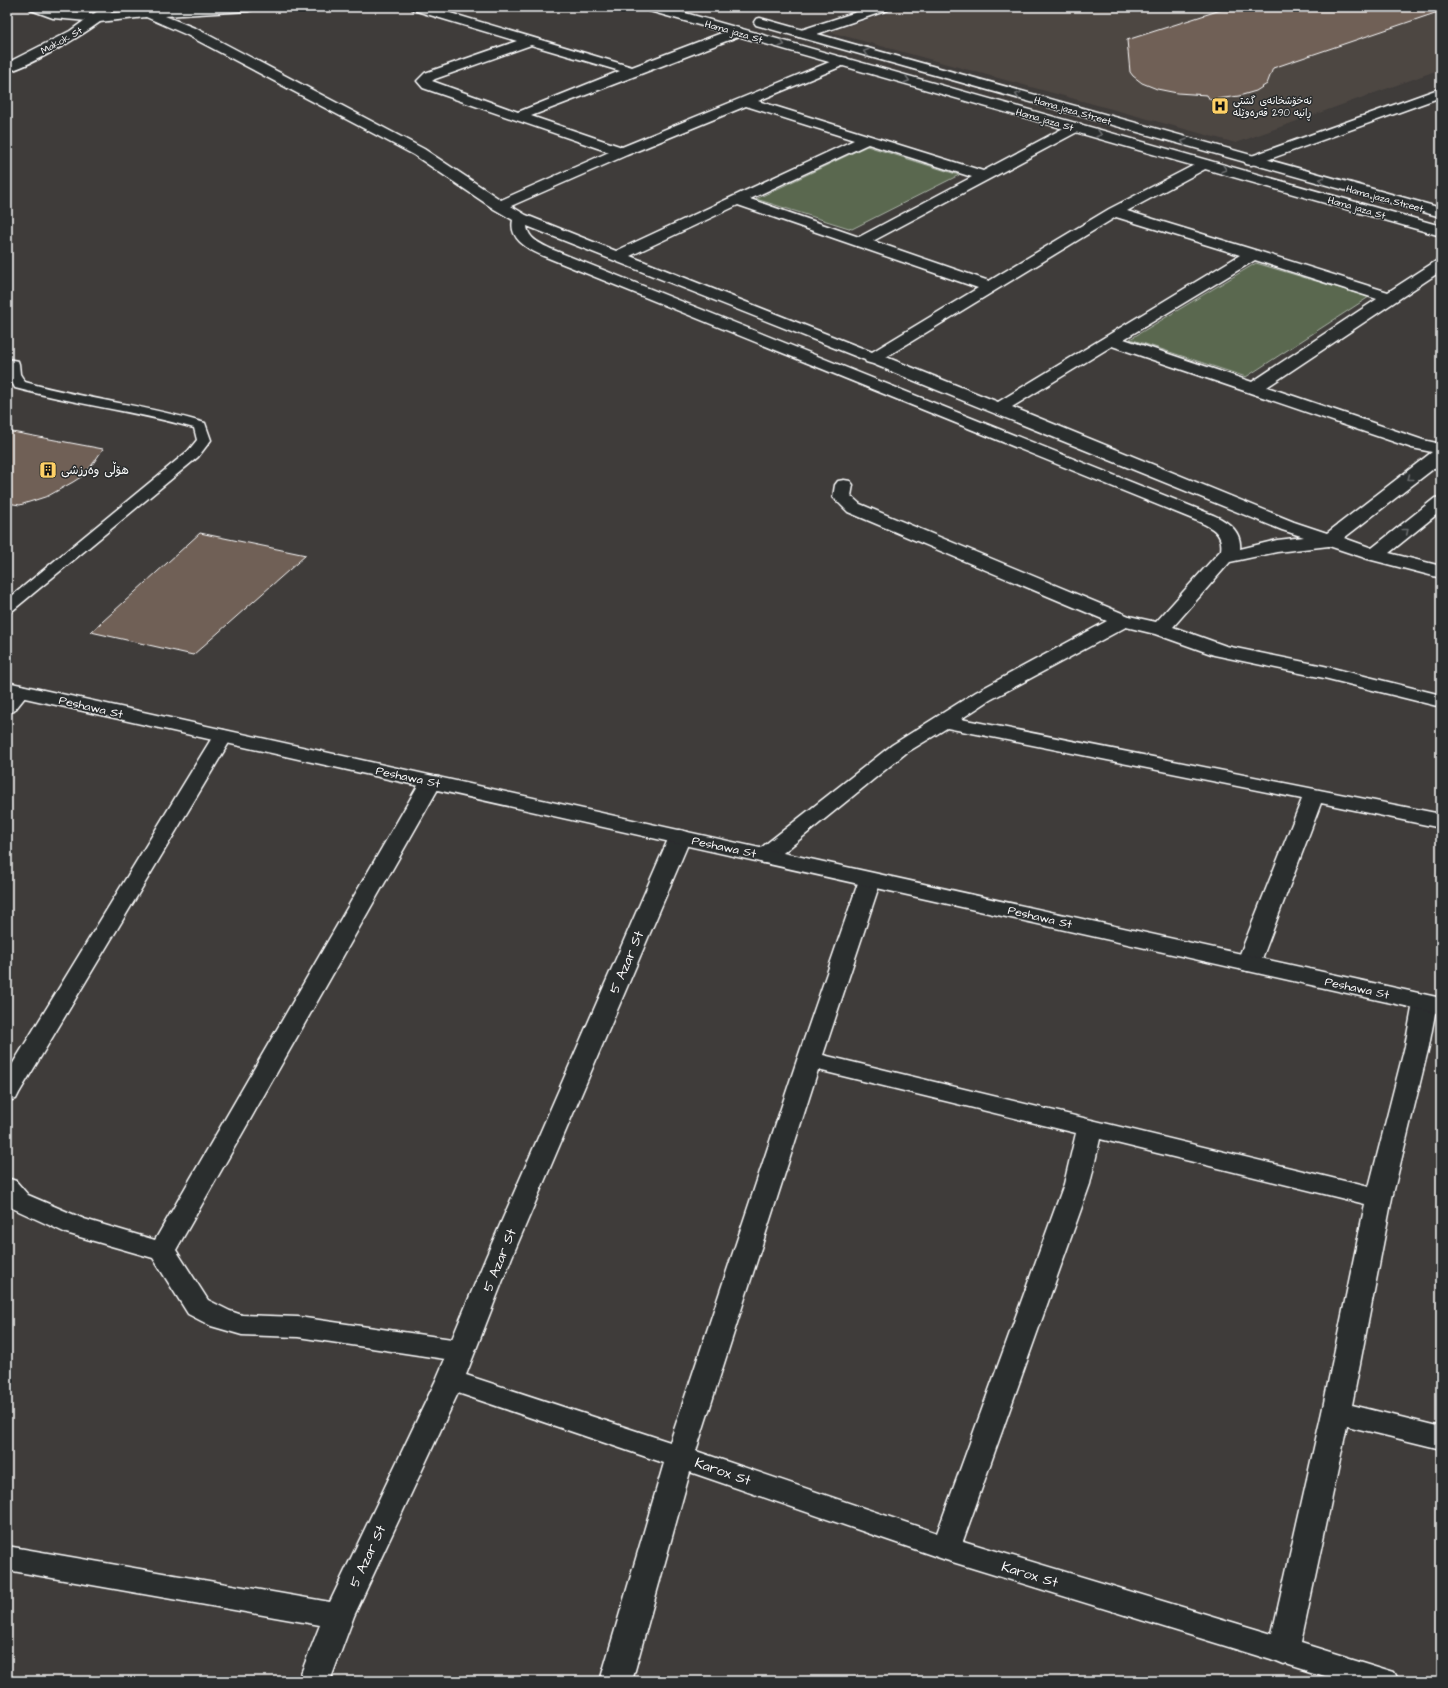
<svg xmlns="http://www.w3.org/2000/svg" width="1448" height="1688" font-family="'Architects Daughter','Playpen Sans Arabic',sans-serif">
	<style>
		.built { fill: #4e4743 }
		.green { fill: #5a6850; stroke: #acb4a8 }
		.building { fill: #706057; stroke: #fff }
		.lines { fill: none; stroke-linecap: round; stroke-linejoin: round }
		.service-casing { stroke: #fff; stroke-width: 3 }
		.minor-casing { stroke: #fff; stroke-width: 3 }
		.tertiary-casing { stroke: #fff; stroke-width: 3 }
		.service { fill: #2a2d2e; fill-rule: evenodd }
		.minor { fill: #2a2d2e; fill-rule: evenodd }
		.tertiary { fill: #2a2d2e; fill-rule: evenodd }
		.oneway { stroke: #6a6c6d }
		.labels { text-anchor: middle; stroke-width: 3; stroke-linejoin: round; paint-order: stroke }
		.far-street-label { font-size: 10px; fill: #fff; stroke: #2a2d2e }
		.far-poi-label { font-size: 10px; fill: #fff; stroke: #2a2d2e; text-anchor: start }
		.poi-label { font-size: 12px; fill: #fff; stroke: #2a2d2e; text-anchor: start }
		.street-label { font-size: 12px; fill: #fff; stroke: #2a2d2e }
		.near-street-label { font-size: 14px; fill: #fff; stroke: #2a2d2e }
	</style>
	<rect width="100%" height="100%" fill="#3f3c3a"/>
	<filter id="ink" filterUnits="userSpaceOnUse"><feTurbulence type="fractalNoise" baseFrequency=".025" numOctaves="2"/><feDisplacementMap in="SourceGraphic" scale="8" xChannelSelector="R" yChannelSelector="G"/><feConvolveMatrix kernelMatrix="1 2 1 2 8 2 1 2 1" color-interpolation-filters="sRGB"/></filter>
	<g filter="url(#ink)">
		<path class="built" d="M906 7H1441V69L1236 143 830 32Z"/>
		<path class="green" d="M867 146 959 175 852 229 756 199Z
			M1256 263 1369 297 1246 377 1130 339Z"/>
		<path class="building" d="M1230 7H1440L1441 11 1273 68 1267 84 1256 91 1239 96 1210 100 1207 95 1177 93 1157 89 1142 83 1133 76 1130 72 1127 40Z
			M7 431 103 449 92 465 84 475 73 482 48 496 20 505 7 503Z
			M200 533 306 555 193 655 91 632Z"/>
		<g class="lines">
			<defs>
				<path id="service" d="M7 359 18 361 19 364 20 374 25 382C84 399 146 405 205 423L211 440 198 457 12 611 7 612V600L188 451 197 440 194 428C135 411 74 404 15 388L8 374Z"/>
				<path id="minor" d="M29 7H46L55 10 99 14 186 7H254L252 10 248 11 165 16 197 29 424 149 501 200 609 152 423 88 417 81 425 73 517 41 413 10 411 7H430L632 67 732 29H742L743 32 742 35 531 116 622 147 842 57 847 58 849 61 847 64 758 101 983 171 1071 124 1076 123 1081 124 1083 127 1081 130 873 241 989 281 1109 209 1204 160 1209 161 1211 164 1209 167 1127 211 1258 251 1388 292 1436 261 1441 259V271L1267 387 1423 440 1441 444V463L1344 538 1372 548 1435 498 1441 497V511L1389 553 1441 566V578L1368 559 1329 546 1277 552 1230 562 1173 627 1226 646 1324 666 1441 695V707L1324 678 1214 655 1155 634 1126 627 990 700 961 719 1441 814V828L1321 803 1260 964 1256 969 1248 971 1240 969 1236 964 1302 799 947 728 906 753 773 861 765 863 757 861 754 856 757 851 892 745 976 692 1107 621 848 512 833 497 835 485 838 481 844 480 850 481 853 485 851 496 860 504 1129 616 1156 622 1221 550C1224 532 1209 526 1195 520L541 255C526 248 509 238 513 220L494 209 414 155 187 35 146 17 99 22 53 18 31 10ZM531 45 620 71 518 112 432 81 435 79ZM746 106 854 140 616 251 526 215 511 206 627 155ZM868 144 972 177 859 237 750 199ZM738 205 978 288 872 352 630 256ZM1116 217 1240 255 998 402 886 357ZM527 226 865 360 866 362 873 364 1282 530 1304 537 1277 540 1240 549C1242 531 1227 521 1213 515L551 249C541 244 528 239 527 226ZM1255 260 1377 299 1252 382 1124 339ZM1112 346 1412 448 1432 452 1327 533 1294 522 1012 407Z
					M872 7H890L888 10 808 37H798L797 34 798 31Z
					M1441 88V97L1256 164 1251 165 1246 164 1244 161 1246 158Z
					M20 685 27 687 30 691 14 711 7 713C7 699 4 689 20 685Z
					M223 730 230 732 233 736 19 1093 16 1099 7 1101V1073L213 736 216 732Z
					M431 776 439 777 442 782 176 1250 208 1300 230 1311 242 1315 298 1317 452 1339 486 1257 669 837 672 832 680 830 688 832 691 837 512 1257 466 1375 670 1442 797 1060 859 880 862 875 870 873 878 875 881 880 823 1055 1369 1187 1405 1046 1413 1003 1417 998 1425 995 1433 998 1437 1003 1429 1046 1392 1198 1352 1405 1441 1427V1449L1347 1426 1301 1643 1395 1672 1400 1681H1341L1286 1664 1283 1665 1271 1660 946 1560 690 1472 632 1681H600L664 1463 458 1393 354 1616 330 1681H298L320 1625 7 1570V1546L330 1602 436 1380 445 1359 298 1337 242 1335 211 1326 188 1314 153 1258 66 1233 10 1207 7 1204V1178L16 1181 28 1195 84 1219 155 1240 420 782 423 777ZM818 1070 1076 1133 1064 1184 937 1533 696 1451ZM1100 1139 1365 1204 1322 1412 1272 1634 963 1541 1090 1184Z"/>
				<path id="tertiary" d="M103 7H116C103 26 30 66 7 72V63L70 31Z
					M644 7H664L1441 226V236L646 10Z
					M760 18 1441 208V217L756 25 754 22 756 19Z
					M7 682 1441 998V1014L7 694Z"/>
			</defs>
			<use href="#service" class="service-casing"/>
			<use href="#minor" class="minor-casing"/>
			<use href="#tertiary" class="tertiary-casing"/>
			<use href="#service" class="service"/>
			<use href="#minor" class="minor"/>
			<use href="#tertiary" class="tertiary"/>
		</g>
		<defs><path id="oneway-chevron" d="M-2-3.5L2.5 0L-2 3.5" fill="none" stroke-width="1.6" stroke-linecap="round" stroke-linejoin="round"/></defs>
		<g class="oneway">
			<use href="#oneway-chevron" transform="translate(782 44) rotate(16)"/>
			<use href="#oneway-chevron" transform="translate(866 52) rotate(-164)"/>
			<use href="#oneway-chevron" transform="translate(907 80) rotate(16)"/>
			<use href="#oneway-chevron" transform="translate(1018 95) rotate(-164)"/>
			<use href="#oneway-chevron" transform="translate(1099 134) rotate(16)"/>
			<use href="#oneway-chevron" transform="translate(1184 142) rotate(-164)"/>
			<use href="#oneway-chevron" transform="translate(1224 169) rotate(16)"/>
			<use href="#oneway-chevron" transform="translate(1322 180) rotate(-165)"/>
			<use href="#oneway-chevron" transform="translate(1410 478) rotate(142)"/>
			<use href="#oneway-chevron" transform="translate(1406 531) rotate(-39)"/>
		</g>
	</g>
	<defs>
		<symbol id="hospital-square" viewBox="-11 -11 22 22"><rect x="-9" y="-9" width="18" height="18" rx="4" fill="#ffd166" stroke="#2a2d2e"/><path d="M-5-5h3v3.5h4V-5h3V5h-3V1.5h-4V5h-3Z" fill="#111"/></symbol>
		<symbol id="building-square" viewBox="-11 -11 22 22"><rect x="-9" y="-9" width="18" height="18" rx="4" fill="#ffd166" stroke="#2a2d2e"/><path d="M-4-6H4V6H1V3H-1V6H-4ZM-2.5-4.3h1.7v1.8h-1.7ZM.8-4.3h1.7v1.8H.8ZM-2.5-1h1.7V.8h-1.7ZM.8-1h1.7V.8H.8Z" fill="#111"/></symbol>
	</defs>
	<g fill-rule="evenodd">
		<use href="#hospital-square" x="1210" y="96" width="20" height="20"/>
		<use href="#building-square" x="38" y="460" width="20" height="20"/>
	</g>
	<g class="labels">
		<g class="far-street-label">
			<text transform="translate(734 31) rotate(16)" y="4">Hama jaza St</text>
			<text transform="translate(61 40) rotate(-29)" y="4">Makok St</text>
			<text transform="translate(1073 110) rotate(16)" y="4">Hama jaza Street</text>
			<text transform="translate(1045 119) rotate(16)" y="4">Hama jaza St</text>
			<text transform="translate(1385 198) rotate(15)" y="4">Hama jaza Street</text>
			<text transform="translate(1357 207) rotate(16)" y="4">Hama jaza St</text>
		</g>
		<g class="far-poi-label">
			<text x="1233" y="104">نەخۆشخانەی گشتی<tspan x="1233" dy="12">ڕانیە 290 قەرەوێلە</tspan></text>
		</g>
		<g class="poi-label">
			<text x="61" y="474">هۆڵی وەرزشی</text>
		</g>
		<g class="street-label">
			<text transform="translate(91 707) rotate(13)" y="4">Peshawa St</text>
			<text transform="translate(408 777) rotate(12)" y="4">Peshawa St</text>
			<text transform="translate(724 847) rotate(12)" y="4">Peshawa St</text>
			<text transform="translate(1040 917) rotate(13)" y="4">Peshawa St</text>
			<text transform="translate(1357 988) rotate(12)" y="4">Peshawa St</text>
		</g>
		<g class="near-street-label">
			<text transform="translate(626 962) rotate(-67)" y="5">5 Azar St</text>
			<text transform="translate(499 1260) rotate(-68)" y="5">5 Azar St</text>
			<text transform="translate(723 1471) rotate(19)" y="5">Karox St</text>
			<text transform="translate(367 1556) rotate(-65)" y="5">5 Azar St</text>
			<text transform="translate(1030 1574) rotate(17)" y="5">Karox St</text>
		</g>
	</g>
	<rect width="1448" height="1688" fill="none" stroke="#2a2d2e" stroke-width="24"/>
	<rect x="12" y="12" width="1424" height="1664" fill="none" stroke="#fff" stroke-width="1.5" filter="url(#ink)"/>
</svg>
